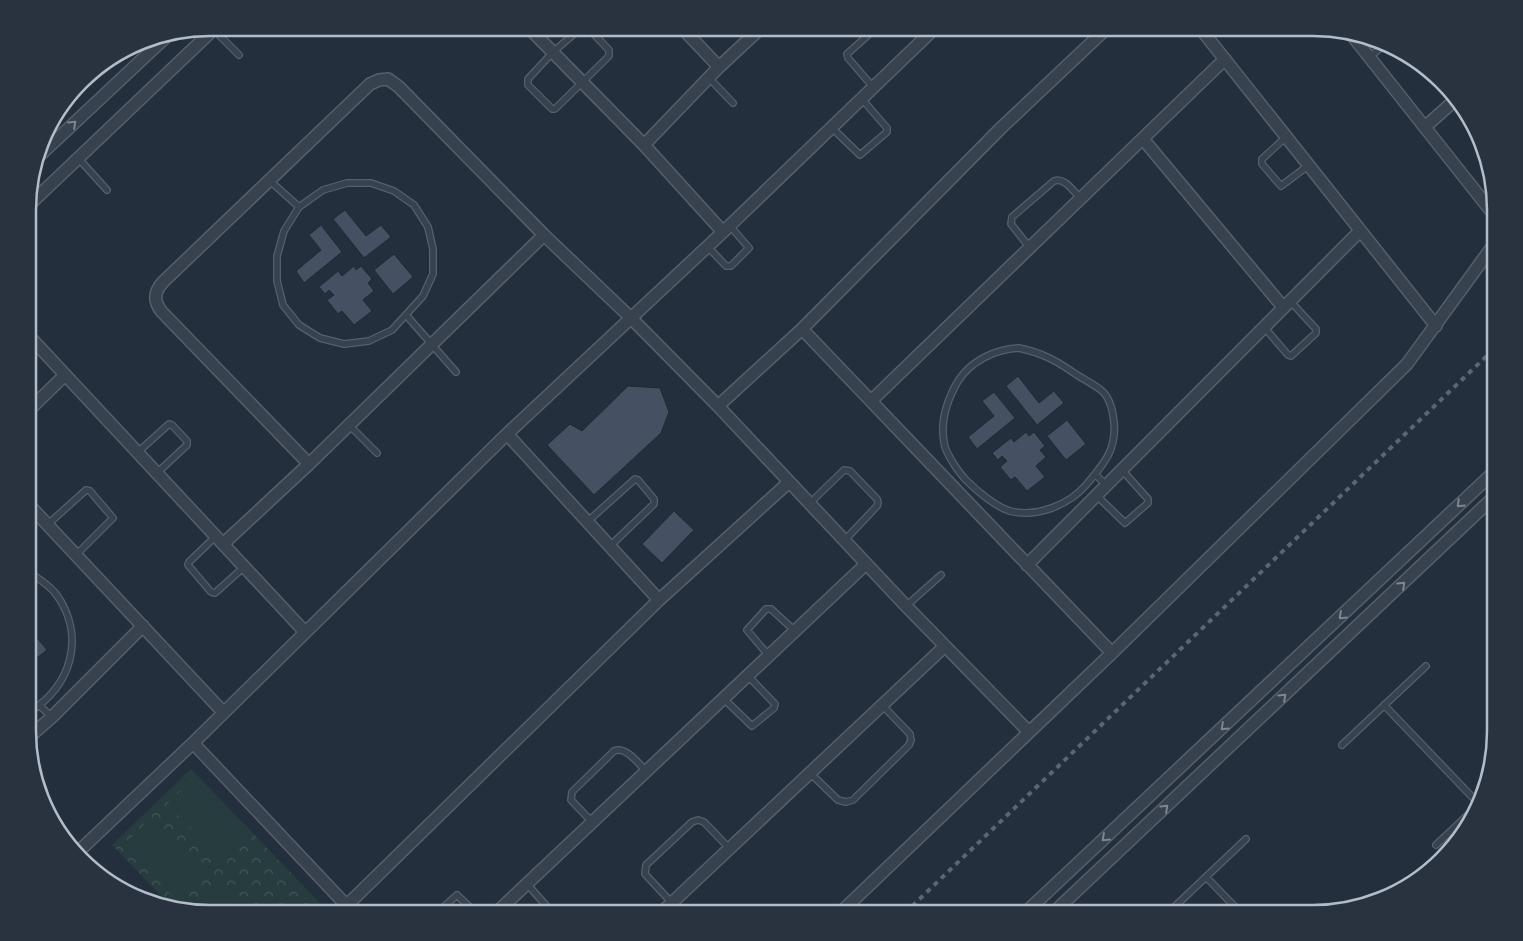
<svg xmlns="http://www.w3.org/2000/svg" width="1523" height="941" font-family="Helvetica,sans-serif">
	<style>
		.forest { fill: url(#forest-crowns) }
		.pitch { fill: #263c3f }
		.building { fill: #455162; stroke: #1f2835 }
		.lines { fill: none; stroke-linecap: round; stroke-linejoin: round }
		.service-casing { stroke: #565f6c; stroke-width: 8 }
		.minor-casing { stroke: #565f6c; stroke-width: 14 }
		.service { stroke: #38414e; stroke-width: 5.5 }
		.minor { stroke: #38414e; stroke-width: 11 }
		.rail { stroke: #5a6575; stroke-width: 4; stroke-dasharray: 5 5; stroke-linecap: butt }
		.oneway { stroke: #7c8592 }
		.rim { fill: none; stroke: #b4bcc9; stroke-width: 2.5 }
	</style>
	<defs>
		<pattern id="forest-crowns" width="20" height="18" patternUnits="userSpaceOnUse" patternTransform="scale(1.25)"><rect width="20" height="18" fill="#263c3f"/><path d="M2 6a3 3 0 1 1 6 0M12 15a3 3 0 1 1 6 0" fill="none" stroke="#435659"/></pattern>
	</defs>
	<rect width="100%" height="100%" fill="#242f3e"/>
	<path class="forest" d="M191 769 321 904 311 913H210L172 907 112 845Z"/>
	<path class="pitch" d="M197 775 251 832 222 860 167 804Z
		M152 817 209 874 180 903 123 846Z
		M217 886 245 913H210L193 911Z"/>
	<path class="building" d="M345 210 366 236 381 225 391 237 364 258 333 219Z
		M321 225 342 252 304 283 296 271 321 250 309 235Z
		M394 254 413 277 393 294 374 270Z
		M354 266 356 270 361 266 372 279 368 283 374 291 363 300 372 311 354 325 342 311 338 314 327 300 334 295 329 290 325 294 319 287 338 271 342 276Z
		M1018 376 1039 403 1054 391 1064 403 1037 425 1006 386Z
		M628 386 660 388 669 412 661 433 594 495 547 445 570 424 582 431Z
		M994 392 1015 418 977 449 968 437 994 416 982 401Z
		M1067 420 1086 444 1066 460 1047 436Z
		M1026 432 1029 436 1034 432 1045 446 1040 450 1046 457 1036 466 1045 477 1027 491 1015 477 1011 480 1000 467 1007 461 1002 456 998 460 992 453 1011 438 1014 442Z
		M674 511 694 530 662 563 642 544Z
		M29 628 47 650 29 664Z"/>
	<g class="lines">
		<defs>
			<path id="service" d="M581 28 553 52 528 79V85L552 109H555L609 56V50L588 28
				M913 28 923 39
				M213 29 239 55
				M1370 57 1385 44
				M709 78 733 103
				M873 87 848 58 847 54 876 28
				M831 127 860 155 887 132V128L861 98
				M1286 137 1262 159V164L1281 186 1309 165
				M78 158 107 190
				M269 180 299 207
				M347 183H371L394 191 414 205 428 227 433 249V274L423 296 392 330 369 341 344 344 320 338 299 325 283 305 277 281V256L284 231 299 207 323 190Z
				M707 246 726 266H731L749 248 730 226
				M1030 248 1011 224 1012 217 1054 181C1065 177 1073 191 1081 199
				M406 315 456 372
				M1264 327 1288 355 1291 356 1316 333V329L1290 301
				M1019 348C1043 353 1057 361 1077 375 1085 380 1095 385 1102 391 1108 396 1112 407 1113 415 1119 447 1105 463 1086 485 1069 505 1036 518 1010 511 996 507 977 491 967 481 959 473 945 453 944 442 940 420 947 400 958 381 971 361 995 349 1019 348Z
				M349 425 377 453
				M138 452 169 424 172 425 187 441V445L157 473
				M1095 474 1106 485
				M1096 495 1125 523 1148 503V499L1122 470
				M809 504 844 470 850 471 877 499 878 503 877 506 844 541
				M587 522 635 479 638 480 654 499V504L610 546
				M47 525 86 490 90 491 113 518 76 555
				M216 536 189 562 188 565 211 592 215 593 244 567
				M29 572C38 578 50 586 56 594 86 635 72 687 29 712
				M906 606 941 575
				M769 656 747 630 766 609H771L795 631
				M723 698 752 726 774 708 775 704 748 676
				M1384 705 1476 801
				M40 706 52 717
				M1342 745 1426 666
				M810 773 838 800 846 802 853 800 909 745 911 740 910 734 882 705
				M592 822 571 800 572 792 614 751C626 746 638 763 646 771
				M1436 845 1472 811
				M1206 877 1241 913
				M527 884 550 910V913
				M672 903 645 874 646 865 692 822 698 820 704 822 730 849
				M1169 912 1246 839
				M437 913 457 895 476 913"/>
			<path id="minor" d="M529 28 644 145 723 232
				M682 28 719 67
				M1200 28 1436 326
				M1351 34 1495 216
				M1425 127 1454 101
				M1143 139 1283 307
				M644 145 719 67 761 28
				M38 157 167 36
				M29 205 215 28
				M802 329 1112 653
				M29 336 305 632
				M871 401 1225 59
				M718 406 802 329 1001 128 1107 28
				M29 410 65 375
				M507 434 659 600
				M309 464 162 312C153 301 154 292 163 282L370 84 379 80 388 79 399 87 544 235 631 318 718 406 906 606 1029 732
				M29 505 223 712
				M223 544 309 464 544 235
				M1027 565 1360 231
				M29 737 52 717 143 626
				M193 743 347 906
				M78 852 193 743 507 434 723 232 935 28
				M339 913 659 600 788 483
				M496 913 866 564
				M661 913 945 646
				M840 913 1112 653 1407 364 1495 243
				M1025 913 1495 471
				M1053 913 1495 496"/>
		</defs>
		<use href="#service" class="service-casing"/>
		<use href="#minor" class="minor-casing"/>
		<use href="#service" class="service"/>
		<use href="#minor" class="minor"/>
		<path class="rail" d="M905 913 1495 348"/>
	</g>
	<defs><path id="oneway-chevron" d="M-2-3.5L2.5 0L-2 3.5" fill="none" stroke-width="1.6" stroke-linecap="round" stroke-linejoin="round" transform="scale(1.25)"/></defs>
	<g class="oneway">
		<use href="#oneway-chevron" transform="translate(73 124) rotate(-43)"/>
		<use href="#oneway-chevron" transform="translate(1460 504) rotate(136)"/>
		<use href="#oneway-chevron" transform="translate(1402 585) rotate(-43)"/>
		<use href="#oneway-chevron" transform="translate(1342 616) rotate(137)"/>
		<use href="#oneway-chevron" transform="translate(1283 697) rotate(-43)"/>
		<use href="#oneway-chevron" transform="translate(1224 727) rotate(137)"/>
		<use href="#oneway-chevron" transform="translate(1165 808) rotate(-43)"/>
		<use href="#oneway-chevron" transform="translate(1105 838) rotate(137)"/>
	</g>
	<path d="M0 0H1523V941H0ZM210 36H1313A174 174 0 0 1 1487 210V731A174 174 0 0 1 1313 905H210A174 174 0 0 1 36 731V210A174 174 0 0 1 210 36Z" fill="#29323f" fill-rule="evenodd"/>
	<path class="rim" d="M210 36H1313A174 174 0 0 1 1487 210V731A174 174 0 0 1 1313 905H210A174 174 0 0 1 36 731V210A174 174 0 0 1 210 36Z"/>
</svg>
